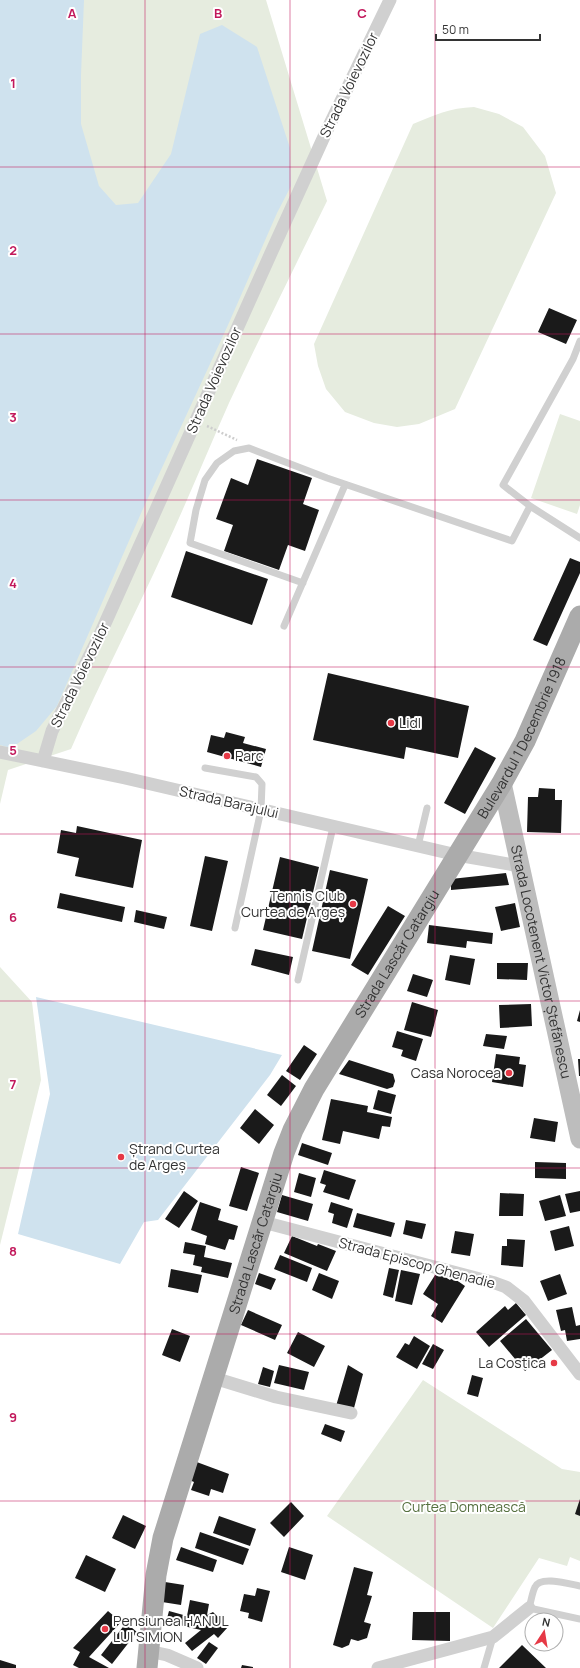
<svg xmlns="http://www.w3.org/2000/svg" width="580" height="1668" font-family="Manrope,sans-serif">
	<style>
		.green { fill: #e6ecdf }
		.water { fill: #cfe2ee }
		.building { fill: #1a1a1a }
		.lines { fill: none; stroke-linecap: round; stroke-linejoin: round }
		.path { stroke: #cdcdcd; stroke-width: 2.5; stroke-dasharray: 2 2; stroke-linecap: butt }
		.lane { stroke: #d0d0d0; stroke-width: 7 }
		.street { stroke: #d0d0d0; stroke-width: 13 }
		.secondary { stroke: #bdbdbd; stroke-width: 19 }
		.primary { stroke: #ababab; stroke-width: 21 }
		.grid { fill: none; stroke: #c2185b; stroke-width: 1; stroke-opacity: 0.55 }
		.poi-dot { fill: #e63946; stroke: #fff; stroke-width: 1.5 }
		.labels { text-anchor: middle; stroke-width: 4; stroke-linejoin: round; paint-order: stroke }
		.street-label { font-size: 14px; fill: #333; stroke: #fff }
		.poi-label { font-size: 14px; fill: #333; stroke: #fff; text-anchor: start }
		.park-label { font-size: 14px; fill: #56703f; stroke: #fff }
		.grid-label { font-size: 13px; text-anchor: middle; font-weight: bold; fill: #c2185b; stroke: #fff; stroke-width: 4; stroke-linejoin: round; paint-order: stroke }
	</style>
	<rect width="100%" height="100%" fill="#fff"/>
	<path class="green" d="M0 0H266L327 201C294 268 261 335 229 403 207 452 187 502 164 551 134 617 100 682 71 749L8 770 0 804Z
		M474 107 499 114 523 127 545 156 556 193 455 409 419 424 397 427 374 423 345 412 326 389 318 366 314 344 413 124C435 115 449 108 474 107Z
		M560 414 580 421V505L577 514 531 498Z
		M0 967 32 1002 41 1080 0 1245Z
		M423 1380 562 1469 580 1472V1561L570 1557 567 1566 539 1558 493 1628 327 1516Z"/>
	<path class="water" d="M0 0H84L81 75V124L99 186 116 205 138 203 171 154 200 34 222 25 257 47 290 148 291 186 277 213 228 325 142 511 57 706 36 731 11 748 0 745Z
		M36 997 282 1055 270 1075 158 1220 144 1222 120 1264 18 1234 50 1094Z"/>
	<path class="building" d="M549 308 577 320 566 344 538 332Z
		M257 459 312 478 303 504 319 510 305 551 288 545 279 570 224 551 233 525 216 519 231 478 248 485Z
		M186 551 268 579 252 625 171 597Z
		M570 558 580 562V573L547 646 533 640Z
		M328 673 469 706 458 758 406 747 404 759 313 740Z
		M226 732 245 737 243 743 266 749 261 767 207 752 211 735 224 738Z
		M475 747 496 758 465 814 444 803Z
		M539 788 555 789V800H562L561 833 527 832 528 797H538Z
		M77 826 142 840 133 888 75 876 79 858 57 853 61 830 76 833Z
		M205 856 228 861 212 931 190 926Z
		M280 857 319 867 302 939 263 930Z
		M330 870 368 879 350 959 312 951Z
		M506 873 509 885 451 890V879Z
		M60 893 125 907 122 922 57 908Z
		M515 903 520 927 501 931 495 907Z
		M388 906 405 916 368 975 351 965Z
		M136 910 167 917 164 929 134 922Z
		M429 925 493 933 492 944 467 941 466 948 427 943Z
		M255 949 293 957 289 975 251 965Z
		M450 955 475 959 470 985 445 980Z
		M497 963H528L527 980 497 979Z
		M413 974 433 980 427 997 407 991Z
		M412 1002 438 1010 431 1037 404 1030Z
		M531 1004 532 1026 500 1028 499 1005Z
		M580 1010V1022L577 1021Z
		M397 1031 423 1039 416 1061 401 1056 403 1050 392 1047Z
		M486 1034 507 1036 504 1049 483 1046Z
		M304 1045 317 1054 300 1080 286 1071Z
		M496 1054 520 1057 519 1064 526 1065 523 1087 492 1082Z
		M578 1059H580V1076H579Z
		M349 1060 393 1074 395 1081 393 1087 387 1089 339 1074Z
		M282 1075 296 1086 281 1106 267 1095Z
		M378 1090 396 1095 391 1114 373 1109Z
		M331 1099 368 1106 367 1112 392 1117 390 1127 382 1126 379 1139 343 1131 340 1144 322 1140Z
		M255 1109 274 1125 259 1144 240 1128Z
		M534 1118 558 1122 555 1142 530 1138Z
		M302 1143 332 1153 328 1165 298 1155Z
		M535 1162 566 1163V1179L535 1178Z
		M241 1167 259 1173 247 1211 229 1206Z
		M324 1170 356 1180 349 1200 323 1192 326 1185 320 1183Z
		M299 1173 316 1178 311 1197 294 1192Z
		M184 1191 198 1201 179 1228 165 1219Z
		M580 1191V1211L570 1213 565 1194Z
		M500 1193 524 1194 523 1216H499Z
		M282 1195 313 1204 308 1221 277 1212Z
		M560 1195 566 1216 545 1221 539 1201Z
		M200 1202 221 1209 218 1220 238 1226 234 1240 229 1239 225 1250 205 1244 207 1236 191 1230Z
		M331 1202 353 1209 347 1228 332 1223 334 1214 328 1212Z
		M357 1213 395 1223 391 1237 353 1227Z
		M406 1220 426 1224 422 1239 403 1234Z
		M569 1226 574 1246 555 1251 550 1231Z
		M455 1231 474 1234 470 1256 451 1253Z
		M292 1236 317 1246 318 1244 336 1251 327 1271 284 1253Z
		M507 1239 525 1240 523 1267 501 1265 502 1246H507Z
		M185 1242 206 1246 204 1257 232 1263 228 1278 201 1272 202 1267 193 1265 195 1255 183 1253Z
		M280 1255 312 1268 307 1282 274 1269Z
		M389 1268 399 1270 393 1298 383 1295Z
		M171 1269 202 1275 198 1293 168 1287Z
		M401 1270 420 1274 412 1305 395 1301Z
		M437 1272 450 1280 452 1277 465 1286 442 1323 431 1316 438 1304 423 1294Z
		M259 1273 276 1279 271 1290 255 1284Z
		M319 1273 339 1281 332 1299 312 1290Z
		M560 1274 567 1294 548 1301 540 1281Z
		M516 1303 526 1315 489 1347 476 1332 505 1306 508 1310Z
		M572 1307 576 1326 580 1325V1339L567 1341 565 1330 561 1331 556 1310Z
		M248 1310 282 1325 275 1340 241 1325Z
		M526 1319 552 1350 525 1371 500 1341Z
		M172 1329 190 1336 180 1362 162 1355Z
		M298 1332 325 1346 314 1367 287 1353Z
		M414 1336 430 1346 417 1369 396 1357 405 1343 409 1345Z
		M433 1344 444 1350 433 1369 422 1364Z
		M279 1365 309 1372 304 1390 274 1383Z
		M348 1365 363 1374 354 1408 336 1406Z
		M263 1367 274 1371 270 1387 258 1384Z
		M472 1375 483 1378 478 1397 467 1394Z
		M325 1424 345 1431 341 1442 321 1434Z
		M194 1461 229 1474 223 1493 211 1489 209 1496 191 1490 194 1482 187 1479Z
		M580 1499V1516L575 1514Z
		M291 1502 304 1516 284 1537 270 1523Z
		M123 1515 146 1526 135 1549 112 1538Z
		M219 1516 256 1529 250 1546 213 1533Z
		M200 1532 249 1549 243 1565 195 1548Z
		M181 1547 217 1560 213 1572 176 1560Z
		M289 1547 313 1555 305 1580 281 1572Z
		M86 1555 116 1569 105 1592 75 1578Z
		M354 1567 373 1572 367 1595 372 1596 364 1622 371 1624 367 1638 358 1641 351 1639 349 1645 342 1648 333 1645Z
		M165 1582 184 1585 181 1605 162 1602Z
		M257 1588 270 1591 262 1622 248 1618 249 1613 240 1611 244 1594 255 1596Z
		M190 1600 209 1604 207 1615 213 1612 228 1627 218 1638 214 1634 192 1651 185 1643 201 1630 166 1622 169 1611 187 1616Z
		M108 1611 121 1622 89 1657 109 1668H79L73 1665 80 1652 73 1648Z
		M413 1612H450V1641L412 1640Z
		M126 1623 137 1632 112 1664 101 1655Z
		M209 1642 218 1648 206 1664 197 1658Z
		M522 1645 546 1668H499Z
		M0 1660 16 1665V1668H0Z
		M242 1665 253 1667V1668H241Z"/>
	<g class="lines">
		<path class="path" d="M207 426 237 440"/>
		<path class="lane" d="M530 506 503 485 573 359 580 341
			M303 583 190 543 196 510 205 480 217 463 234 451 249 448 327 478 512 541 530 506 580 538
			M284 626 345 485
			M205 768 256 777 262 784 261 810 235 928
			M418 846 427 808
			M298 980 333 827
			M580 1586C570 1584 540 1575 535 1587 532 1593 531 1602 529 1608L580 1619
			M484 1668 493 1637"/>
		<path class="street" d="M0 752 125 778 457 855 520 866
			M43 761 52 731 98 639 271 253 327 130 390 0
			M263 1222 495 1283 506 1287 524 1301 580 1374
			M214 1378 276 1397 351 1413
			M148 1651 167 1655 197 1668
			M378 1668 493 1637 529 1608"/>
		<path class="secondary" id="s1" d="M502 783 580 1139"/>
		<path class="primary" id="s2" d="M147 1668 156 1575 163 1538 284 1153 293 1130 314 1089 502 783 525 741 580 616"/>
	</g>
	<path class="grid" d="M145 0V1668M290 0V1668M435 0V1668M0 167H580M0 334H580M0 500H580M0 667H580M0 834H580M0 1001H580M0 1168H580M0 1334H580M0 1501H580"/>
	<g class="poi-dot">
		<circle cx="391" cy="723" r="4"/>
		<circle cx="227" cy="756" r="4"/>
		<circle cx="353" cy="904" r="4"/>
		<circle cx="509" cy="1073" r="4"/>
		<circle cx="121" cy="1157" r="4"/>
		<circle cx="554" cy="1363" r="4"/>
		<circle cx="105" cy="1629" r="4"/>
	</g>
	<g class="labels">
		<g class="street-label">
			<text transform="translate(349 85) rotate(-64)" y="5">Strada Voievozilor</text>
			<text transform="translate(214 380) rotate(-66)" y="5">Strada Voievozilor</text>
			<text transform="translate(80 675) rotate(-64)" y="5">Strada Voievozilor</text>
			<text dy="5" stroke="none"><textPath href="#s2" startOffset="1014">Bulevardul 1 Decembrie 1918</textPath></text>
			<text transform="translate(229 802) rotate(13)" y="5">Strada Barajului</text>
			<text dy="5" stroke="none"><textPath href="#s2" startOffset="764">Strada Lascăr Catargiu</textPath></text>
			<text dy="5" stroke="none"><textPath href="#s1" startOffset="183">Strada Locotenent Victor Ștefănescu</textPath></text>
			<text dy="5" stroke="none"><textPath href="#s2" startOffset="440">Strada Lascăr Catargiu</textPath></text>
			<text transform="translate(417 1263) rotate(15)" y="5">Strada Episcop Ghenadie</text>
		</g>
		<g class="poi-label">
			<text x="399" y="728">Lidl</text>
			<text x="235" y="761">Parc</text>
			<text x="345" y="901" text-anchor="end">Tennis Club<tspan x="345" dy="16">Curtea de Argeș</tspan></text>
			<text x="501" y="1078" text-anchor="end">Casa Norocea</text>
			<text x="129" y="1154">Ștrand Curtea<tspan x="129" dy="16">de Argeș</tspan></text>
			<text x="546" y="1368" text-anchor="end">La Costica</text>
			<text x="113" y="1626">Pensiunea HANUL<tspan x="113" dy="16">LUI SIMION</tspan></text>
		</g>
		<g class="park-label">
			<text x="464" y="1512">Curtea Domnească</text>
		</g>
	</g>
	<g class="grid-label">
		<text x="72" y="18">A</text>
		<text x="218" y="18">B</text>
		<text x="362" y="18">C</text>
		<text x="13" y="88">1</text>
		<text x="13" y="255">2</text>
		<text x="13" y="422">3</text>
		<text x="13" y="588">4</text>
		<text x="13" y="755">5</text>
		<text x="13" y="922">6</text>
		<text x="13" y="1089">7</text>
		<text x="13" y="1256">8</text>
		<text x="13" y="1422">9</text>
	</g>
	<g transform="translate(544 1632) rotate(12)"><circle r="19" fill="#ffffff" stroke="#adadad"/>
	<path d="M0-3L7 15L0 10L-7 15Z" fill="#e63946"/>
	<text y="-6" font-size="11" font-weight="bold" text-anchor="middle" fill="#333333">N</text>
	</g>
	<path d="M436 34v6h104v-6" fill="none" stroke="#333333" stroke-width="2"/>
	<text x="442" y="34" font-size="12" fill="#333333" stroke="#ffffff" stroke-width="3" paint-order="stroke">50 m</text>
</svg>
